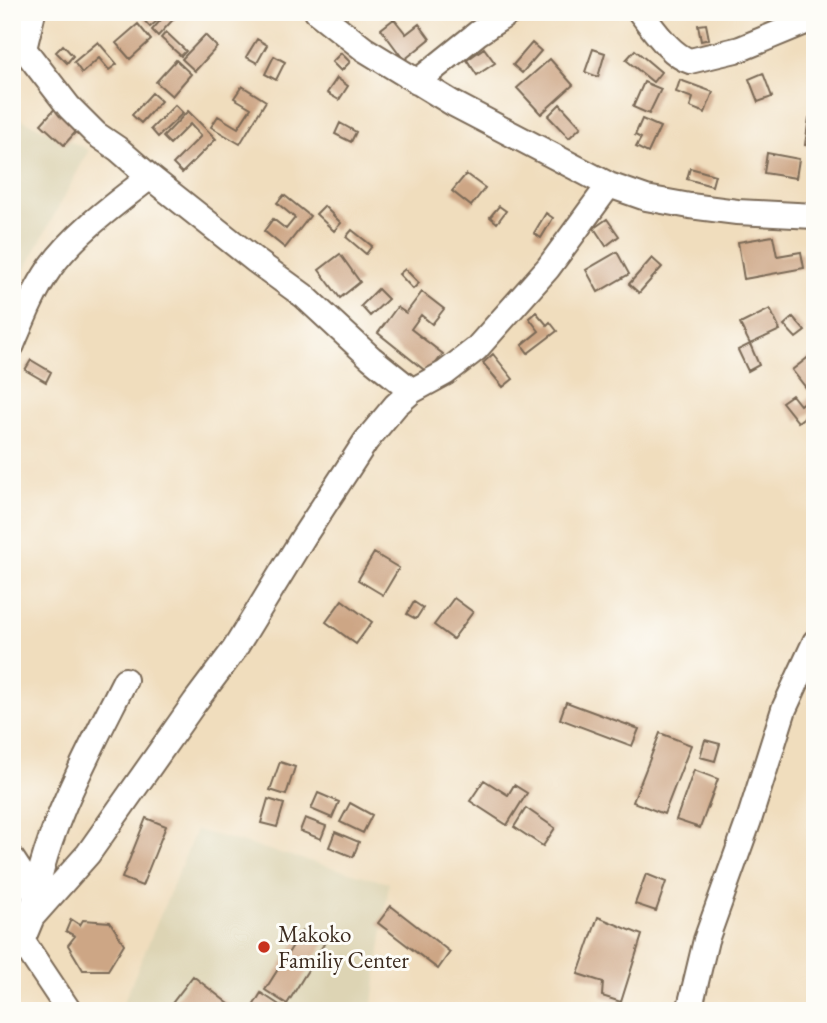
<svg xmlns="http://www.w3.org/2000/svg" width="827" height="1023" font-family="'EB Garamond',serif">
	<style>
		.built { fill: #ddd4b4 }
		.building { fill: #cda685 }
		.lines { fill: none; stroke-linecap: round; stroke-linejoin: round }
		.minor-casing { stroke: #7a6956; stroke-width: 28 }
		.minor { stroke: #fff; stroke-width: 24 }
		.poi-dot { fill: #c8321e; stroke: #fdfcf7; stroke-width: 2.5 }
		.labels { text-anchor: middle; stroke-width: 6; stroke-linejoin: round; paint-order: stroke }
		.poi-label { font-size: 23px; fill: #3b2a1e; stroke: #fdfcf7; text-anchor: start }
	</style>
	<rect width="100%" height="100%" fill="#fdfcf7"/>
	<filter id="ink" filterUnits="userSpaceOnUse"><feTurbulence type="fractalNoise" baseFrequency=".0143" numOctaves="2"/><feDisplacementMap in="SourceGraphic" scale="14" xChannelSelector="R" yChannelSelector="G"/><feConvolveMatrix kernelMatrix="1 2 1 2 8 2 1 2 1" color-interpolation-filters="sRGB"/></filter>
	<filter id="wash" filterUnits="userSpaceOnUse"><feTurbulence type="fractalNoise" baseFrequency=".00686" numOctaves="4" result="noise"/><feDisplacementMap in="SourceGraphic" scale="28" xChannelSelector="R" yChannelSelector="G"/><feGaussianBlur stdDeviation="1.57" result="paint"/><feColorMatrix in="noise" values="0 0 0 0 0 0 0 0 0 0 0 0 0 0 0 0 0 1.4 0 .05"/><feComposite in="paint" operator="in"/></filter>
	<g filter="url(#wash)">
		<rect width="100%" height="100%" fill="#f0ddbd"/>
		<path class="built" d="M12 115 89 150 12 294Z
			M196 830 389 883 372 1011H120Z"/>
		<g id="blocks">
			<path class="building" d="M150 12H167L150 27 143 19Z
				M168 12H180L158 36 152 30Z
				M394 19 406 34 419 24 430 39 404 60 381 29Z
				M138 24 151 40 130 59 116 43Z
				M706 24 709 39 701 41 698 25Z
				M166 32 186 51 181 56 161 38Z
				M205 35 217 47 195 71 182 59Z
				M257 39 267 45 257 63 246 57Z
				M98 42 117 64 109 70 99 58 82 73 74 62Z
				M532 43 541 51 522 73 513 65Z
				M63 45 73 56 67 63 56 52Z
				M484 48 495 63 477 75 467 60Z
				M593 49 605 53 598 77 585 72Z
				M635 50 661 72 653 82 626 60Z
				M341 53 350 62 341 71 332 62Z
				M274 56 285 62 276 80 265 74Z
				M550 59 573 85 541 114 517 88Z
				M176 60 191 74 172 96 156 82Z
				M763 73 772 97 758 102 749 79Z
				M337 78 348 86 339 100 327 93Z
				M680 80 713 92 705 113 690 107 693 98 676 92Z
				M644 82 661 89 649 114 633 107Z
				M242 86 266 101 240 144 211 127 218 116 238 128 251 108 234 98Z
				M152 93 161 101 141 123 132 115Z
				M59 104 82 125 64 145 41 124Z
				M560 104 581 127 569 138 548 116Z
				M175 105 183 113 158 137 151 129Z
				M188 111 216 139 182 173 173 164 201 136 190 124 170 144 163 137Z
				M809 118 815 119V146L805 145Z
				M642 119 660 127 648 153 636 147 641 138 635 135Z
				M340 123 356 132 351 142 335 134Z
				M767 153 799 159 796 178 764 173Z
				M690 168 715 175 712 186 687 179Z
				M466 174 485 188 471 206 452 191Z
				M284 195 310 216 285 248 264 231 273 219 286 229 295 218 277 203Z
				M324 206 341 223 334 231 316 214Z
				M499 206 506 211 497 223 490 217Z
				M546 213 553 218 541 238 534 233Z
				M607 219 619 236 606 246 594 228Z
				M352 230 372 246 366 254 346 237Z
				M773 236 777 256 801 252 804 268 744 279 738 242Z
				M617 252 629 274 598 292 586 270Z
				M340 254 360 282 340 298 319 270Z
				M652 258 662 267 639 293 629 284Z
				M405 269 419 283 413 289 399 274Z
				M378 289 388 299 370 316 361 306Z
				M422 292 444 309 432 324 421 315 411 329 443 354 428 373 378 333 397 307 406 313Z
				M770 309 780 330 750 344 740 324Z
				M536 312 547 325 550 322 557 331 528 353 522 345 539 331 529 318Z
				M793 317 805 331 796 338 784 325Z
				M750 344 759 365 748 371 738 350Z
				M815 352V391L811 394 792 370Z
				M493 354 513 379 503 387 483 363Z
				M31 360 51 372 46 382 25 370Z
				M815 393V409L798 422 782 402 792 395 800 405Z
				M374 553 399 568 383 595 358 580Z
				M454 598 473 612 453 639 434 625Z
				M342 600 372 622 356 644 326 622Z
				M414 602 423 608 416 619 407 614Z
				M566 702 639 729 632 746 560 719Z
				M660 733 691 745 664 814 633 802Z
				M705 740 720 744 715 761 700 757Z
				M280 762 295 767 286 795 270 790Z
				M694 770 718 779 700 828 676 820Z
				M484 780 508 795 514 785 527 793 507 825 470 801Z
				M318 793 339 802 332 818 311 809Z
				M268 799 284 804 277 827 261 823Z
				M350 803 372 815 363 833 340 822Z
				M526 808 555 828 543 846 514 827Z
				M146 818 166 826 142 886 122 878Z
				M305 818 326 826 321 839 300 831Z
				M335 832 359 842 353 857 329 847Z
				M646 874 666 882 656 911 635 904Z
				M391 906 450 952 438 969 378 923Z
				M598 917 642 935 621 1002 602 996 603 982 578 974Z
				M71 919 80 925 83 920 110 922 124 944 108 970H83L68 945 75 936 66 931Z
				M302 931 324 944 287 1004 265 990Z
				M193 976 238 1011H169L167 1010Z
				M261 993 284 1008 282 1011H250Z"/>
		</g>
	</g>
	<g filter="url(#ink)">
		<use href="#blocks" fill-opacity="0" stroke="#7a6956" stroke-width="2"/>
		<g class="lines">
			<defs>
				<path id="minor" d="M33 12 24 49 69 107 96 134 118 149 150 177 256 261 304 296 371 358 412 391
					M317 12 364 49 454 104 609 185 646 198 690 206 737 212 815 216
					M640 12C653 28 670 55 690 61L740 49 815 18
					M417 82 478 33 510 12
					M12 345C23 319 34 291 50 268 76 232 115 204 150 177
					M12 859 35 894
					M32 916C41 837 89 752 125 680
					M13 927 69 1011
					M12 951 22 941 32 917 88 854 195 702 234 650 304 536 366 441 396 405 412 391 445 373 476 349 548 268 609 185
					M689 1011 706 940 749 820 784 709 815 642"/>
			</defs>
			<use href="#minor" class="minor-casing"/>
			<use href="#minor" class="minor"/>
		</g>
	</g>
	<circle class="poi-dot" cx="264" cy="947" r="7"/>
	<g class="labels">
		<g class="poi-label">
			<text x="278" y="942">Makoko<tspan x="278" dy="26">Familiy Center</tspan></text>
		</g>
	</g>
	<rect width="827" height="1023" fill="none" stroke="#fdfcf7" stroke-width="42"/>
</svg>
